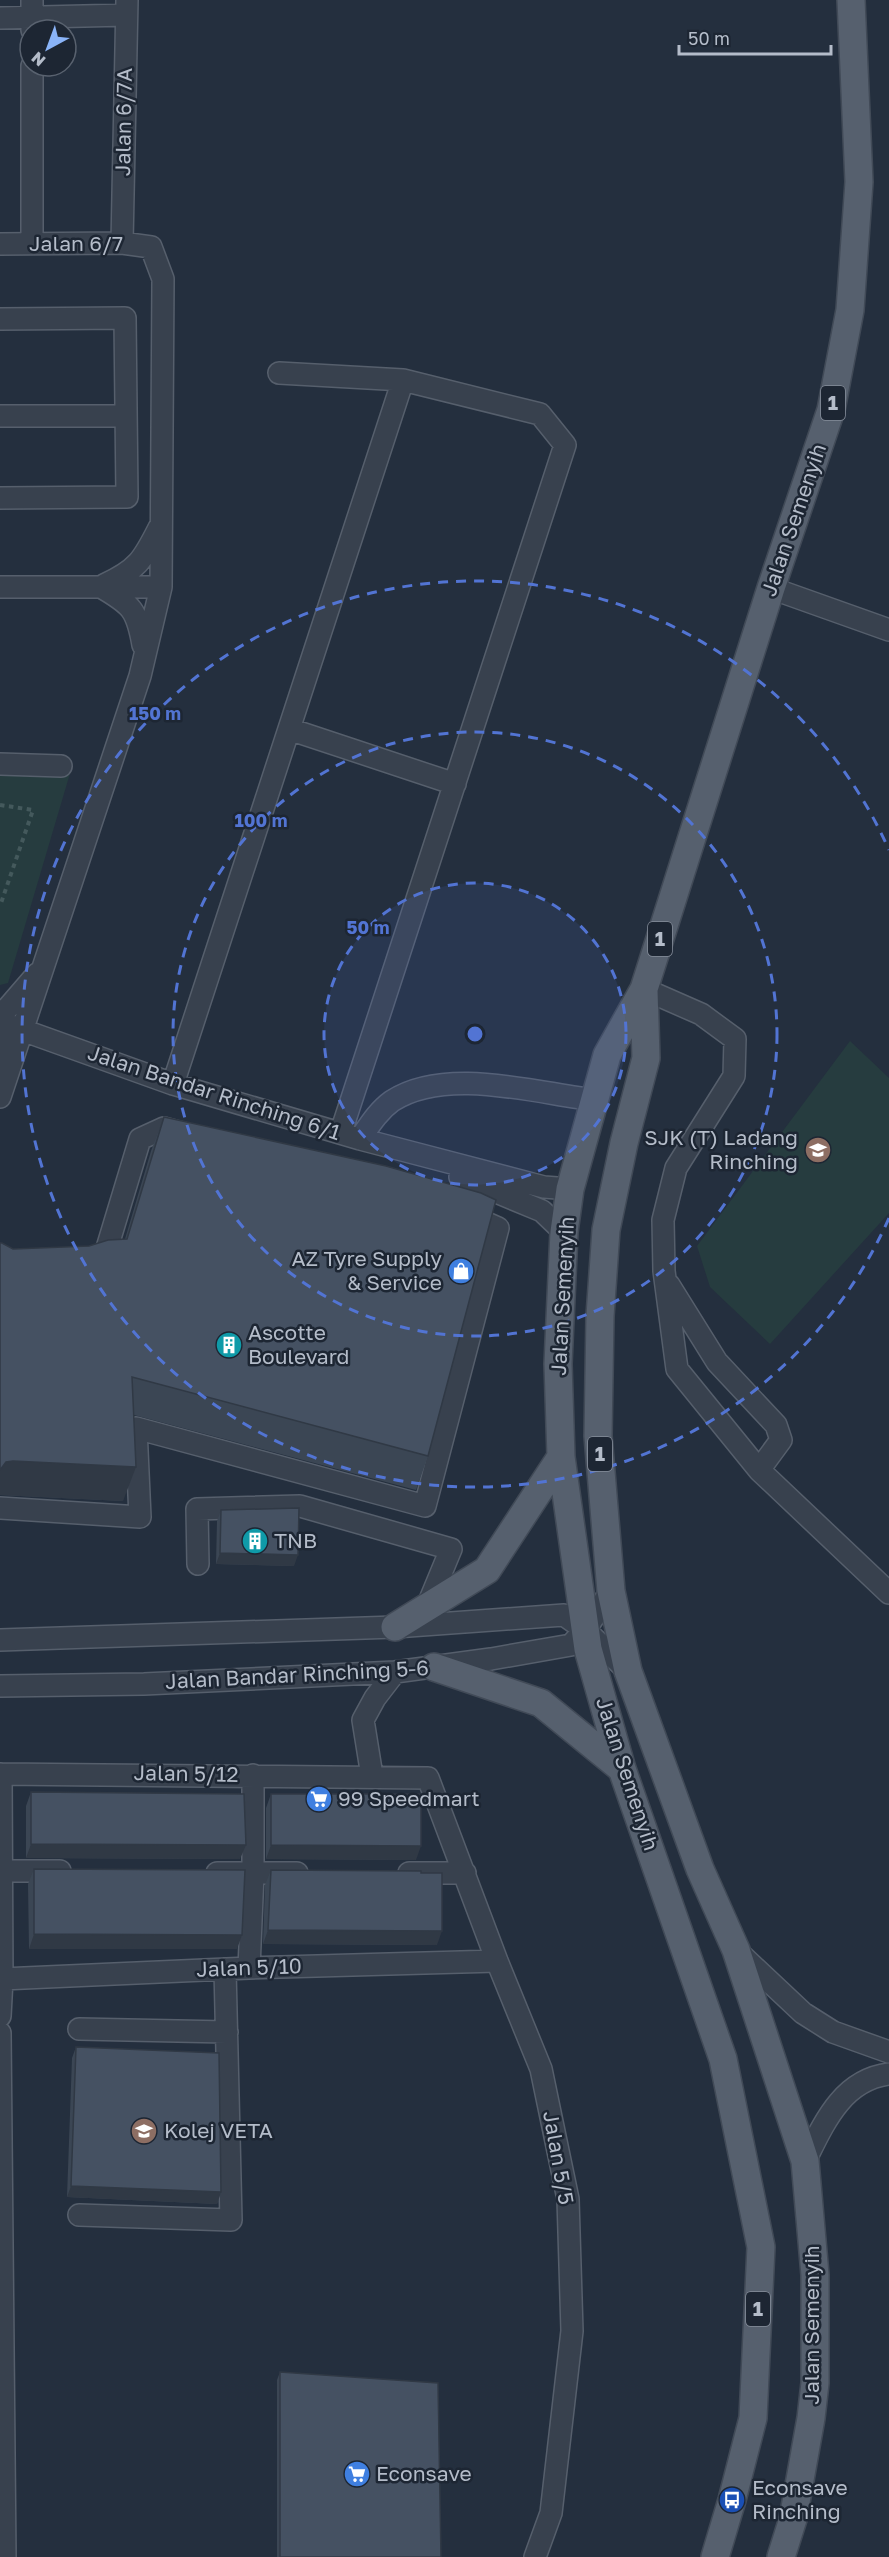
<svg xmlns="http://www.w3.org/2000/svg" width="889" height="2557" font-family="'Golos Text',sans-serif">
	<style>
		.green { fill: #263c3f }
		.lines { fill: none; stroke-linecap: round; stroke-linejoin: round }
		.minor-casing { stroke: #565f6c; stroke-width: 24 }
		.major-casing { stroke: #414a57; stroke-width: 30 }
		.path { stroke: #44595c; stroke-width: 4; stroke-dasharray: 4.5 4.5; stroke-linecap: butt }
		.minor { stroke: #38414e; stroke-width: 21 }
		.major { stroke: #56606e; stroke-width: 27 }
		.wall { fill: #3b4654 }
		.shaded-wall { fill: #303945 }
		.building { fill: #455162; stroke: #303945; stroke-width: 1.5 }
		.ring { fill: none; stroke: #5274d3; stroke-width: 3; stroke-dasharray: 10 8 }
		.labels { text-anchor: middle; stroke-width: 5; stroke-linejoin: round; paint-order: stroke }
		.shield { fill: #1d2633; stroke: #878f9c; stroke-width: 1.5 }
		.shield-label { font-size: 20px; font-weight: bold; fill: #b4bcc9 }
		.street-label { font-size: 21px; fill: #b4bcc9; stroke: #1d2633 }
		.poi-label { font-size: 21px; fill: #b4bcc9; stroke: #1d2633; text-anchor: start }
		.centre { fill: #5274d3; stroke: #1d2633; stroke-width: 3 }
		.ring-label { font-size: 18px; text-anchor: middle; font-weight: bold; fill: #5274d3; stroke: #1d2633; stroke-width: 5; stroke-linejoin: round; paint-order: stroke }
	</style>
	<rect width="100%" height="100%" fill="#242f3e"/>
	<path class="green" d="M0 769 71 770 8 983 0 985Z
		M850 1041 889 1078V1213L770 1344 710 1287 697 1246Z"/>
	<g class="lines">
		<defs>
			<path id="minor" d="M0 18 126 15
				M32 30V0
				M32 66V244
				M122 243 127 0
				M0 244 122 243 151 247 163 279 161 587 140 676 0 1097
				M0 319 125 318 127 497 0 498
				M279 373 403 380 540 414 565 445 341 1132
				M0 416H126
				M104 585C137 570 143 560 159 528
				M0 587H161
				M101 587C132 605 137 610 143 645
				M771 588 889 630
				M289 729 455 784
				M0 764 61 766
				M644 989 701 1014 735 1039 734 1076 676 1168 663 1220 664 1271 677 1369 759 1470 889 1593
				M0 1011 6 1010 37 974
				M0 1022 173 1084 360 1139 544 1187 570 1189
				M0 1039 6 1053 7 1074
				M173 1084 403 380
				M360 1139C369 1126 378 1111 392 1101 446 1066 535 1093 595 1100
				M460 1177 542 1211 564 1232
				M95 1261 104 1258 140 1139 164 1128 186 1134
				M669 1285 717 1362 776 1425 781 1440 759 1470
				M0 1508 140 1517 136 1428 425 1506 498 1228 464 1213
				M198 1564 197 1509 300 1506 451 1549 427 1607
				M0 1640 395 1627 564 1615 585 1630 628 1671
				M0 1686 144 1684 395 1672 491 1659 571 1645 585 1630 611 1591
				M0 1774 428 1778 497 1961 541 2069 568 2199 572 2331 551 2513 535 2557
				M372 1776 363 1720 375 1698 395 1672
				M0 1871H60
				M217 1873H297
				M409 1873H465
				M737 1951 803 2013 833 2032 889 2052
				M249 1968 253 1873V1775
				M2 1979 249 1968 497 1961
				M0 2016 2 1979 1 1774
				M79 2029 227 2032
				M0 2033 5 2557
				M805 2161C824 2123 842 2080 889 2074
				M79 2215 231 2220 225 1969"/>
			<path id="major" d="M644 990 646 1058 624 1143 606 1230 600 1316 598 1436 611 1591 628 1671 700 1869 736 1950 805 2161 815 2275V2383L811 2418 793 2519 781 2557
				M395 1627 487 1570 561 1457
				M434 1667 541 1703 622 1769
				M715 2557 732 2500 753 2418 761 2247 723 2059 622 1769 588 1649 561 1457 558 1364 564 1232 570 1189 607 1055 644 989 771 588 831 410 850 310 859 182 851 0"/>
		</defs>
		<use href="#minor" class="minor-casing"/>
		<use href="#major" class="major-casing"/>
		<path class="path" d="M0 805 33 810 0 906"/>
		<use href="#minor" class="minor"/>
		<use href="#major" class="major"/>
	</g>
	<path class="wall" d="M164 1117 428 1456 416 1490 134 1415 123 1501 0 1495V1243L13 1249 89 1246 125 1239 151 1151Z
		M221 1510 294 1566 216 1564 217 1521Z
		M31 1792 240 1859 26 1858V1806Z
		M271 1794 416 1860 266 1859V1808Z
		M34 1869 237 1949H29L28 1884Z
		M271 1870 421 1873 437 1945 263 1944 265 1885Z
		M76 2047 221 2192 217 2204 67 2197 72 2058Z
		M280 2372 441 2557H277V2380Z"/>
	<path class="shaded-wall" d="M13 1461 136 1467 123 1501 0 1495V1470L6 1462Z
		M220 1553 298 1555 294 1566 216 1564Z
		M31 1844 246 1845 240 1859 26 1858Z
		M271 1845 421 1846 416 1860 266 1859Z
		M268 1930 442 1931 437 1945 263 1944Z
		M34 1934 242 1935 237 1949H29Z
		M71 2186 221 2192 217 2204 67 2197Z"/>
	<path class="building" d="M164 1117 386 1166 481 1193 496 1200 428 1456 132 1377 136 1467 13 1461 6 1462 0 1470V1243H2L13 1249 89 1246 108 1240 127 1239Z
		M299 1508 298 1555 220 1553 221 1510Z
		M31 1792 244 1794 246 1845 31 1844Z
		M271 1794H421V1846L271 1845Z
		M34 1869 245 1870 242 1935 34 1934Z
		M271 1870 421 1871V1873H442V1931L268 1930Z
		M76 2047 219 2053 221 2192 71 2186Z
		M280 2372 438 2383 441 2557H280Z"/>
	<circle cx="475" cy="1034" r="151" fill="#5274d3" fill-opacity=".12"/>
	<g class="ring">
		<circle cx="475" cy="1034" r="151"/>
		<circle cx="475" cy="1034" r="302"/>
		<path d="M889 1218A453 453 0 1 1 889 850"/>
	</g>
	<defs>
		<symbol id="school-disc" viewBox="-11 -11 22 22"><circle r="9.5" fill="#8d6e63" stroke="#1d2633"/><path d="M0-5L7-2L0 1L-7-2ZM-4 1L0 2.5L4 1V4Q0 6-4 4Z" fill="#fff"/></symbol>
		<symbol id="shop-disc" viewBox="-11 -11 22 22"><circle r="9.5" fill="#3f7fe0" stroke="#1d2633"/><path d="M-5-2.5h2.3a2.7 3.5 0 0 1 5.4 0H5L5.5 6h-11ZM-1.5-2.5h3a1.5 2.3 0 0 0-3 0Z" fill="#fff"/></symbol>
		<symbol id="building-disc" viewBox="-11 -11 22 22"><circle r="9.5" fill="#0f9aa8" stroke="#1d2633"/><path d="M-4-6H4V6H1V3H-1V6H-4ZM-2.5-4.3h1.7v1.8h-1.7ZM.8-4.3h1.7v1.8H.8ZM-2.5-1h1.7V.8h-1.7ZM.8-1h1.7V.8H.8Z" fill="#fff"/></symbol>
		<symbol id="supermarket-disc" viewBox="-11 -11 22 22"><circle r="9.5" fill="#3f7fe0" stroke="#1d2633"/><path d="M-6-5.5h2.5l.6 2H6L4.5 2H-2.5L-4.4-4H-6ZM-1.5 3.2a1.3 1.3 0 1 0 .1 0ZM3 3.2a1.3 1.3 0 1 0 .1 0Z" fill="#fff"/></symbol>
		<symbol id="university-disc" viewBox="-11 -11 22 22"><circle r="9.5" fill="#8d6e63" stroke="#1d2633"/><path d="M0-5L7-2L0 1L-7-2ZM-4 1L0 2.5L4 1V4Q0 6-4 4Z" fill="#fff"/></symbol>
		<symbol id="bus-disc" viewBox="-11 -11 22 22"><circle r="9.5" fill="#1a4fb4" stroke="#1d2633"/><path d="M-5-6H5V4H4V6H2V4H-2V6H-4V4H-5ZM-3.5-4V0h7V-4ZM-3.5 1.2v1.5H-2V1.2ZM2 1.2v1.5H3.5V1.2Z" fill="#fff"/></symbol>
	</defs>
	<g fill-rule="evenodd">
		<use href="#school-disc" x="803" y="1135" width="30" height="30"/>
		<use href="#shop-disc" x="446" y="1256" width="30" height="30"/>
		<use href="#building-disc" x="214" y="1330" width="30" height="30"/>
		<use href="#building-disc" x="240" y="1526" width="30" height="30"/>
		<use href="#supermarket-disc" x="304" y="1784" width="30" height="30"/>
		<use href="#university-disc" x="129" y="2116" width="30" height="30"/>
		<use href="#supermarket-disc" x="342" y="2459" width="30" height="30"/>
		<use href="#bus-disc" x="717" y="2485" width="30" height="30"/>
	</g>
	<g class="labels">
		<g class="shield">
			<rect x="821" y="386" width="24" height="34" rx="4.5"/>
			<rect x="648" y="922" width="24" height="34" rx="4.5"/>
			<rect x="588" y="1437" width="24" height="34" rx="4.5"/>
			<rect x="746" y="2292" width="24" height="34" rx="4.5"/>
		</g>
		<g class="shield-label">
			<text x="833" y="410">1</text>
			<text x="660" y="946">1</text>
			<text x="600" y="1461">1</text>
			<text x="758" y="2316">1</text>
		</g>
		<g class="street-label">
			<text transform="translate(124 122) rotate(-89)" y="7">Jalan 6/7A</text>
			<text x="76" y="251">Jalan 6/7</text>
			<text transform="translate(794 520) rotate(-71)" y="7">Jalan Semenyih</text>
			<text transform="translate(214 1093) rotate(18)" y="7">Jalan Bandar Rinching 6/1</text>
			<text transform="translate(563 1296) rotate(-87)" y="7">Jalan Semenyih</text>
			<text transform="translate(297 1675) rotate(-3)" y="7">Jalan Bandar Rinching 5-6</text>
			<text transform="translate(186 1774) rotate(1)" y="7">Jalan 5/12</text>
			<text transform="translate(627 1774) rotate(72)" y="7">Jalan Semenyih</text>
			<text transform="translate(249 1968) rotate(-2)" y="7">Jalan 5/10</text>
			<text transform="translate(558 2158) rotate(80)" y="7">Jalan 5/5</text>
			<text transform="translate(812 2325) rotate(-90)" y="7">Jalan Semenyih</text>
		</g>
		<g class="poi-label">
			<text x="798" y="1145" text-anchor="end">SJK (T) Ladang<tspan x="798" dy="24">Rinching</tspan></text>
			<text x="442" y="1266" text-anchor="end">AZ Tyre Supply<tspan x="442" dy="24">&amp; Service</tspan></text>
			<text x="248" y="1340">Ascotte<tspan x="248" dy="24">Boulevard</tspan></text>
			<text x="274" y="1548">TNB</text>
			<text x="338" y="1806">99 Speedmart</text>
			<text x="164" y="2138">Kolej VETA</text>
			<text x="376" y="2481">Econsave</text>
			<text x="752" y="2495">Econsave<tspan x="752" dy="24">Rinching</tspan></text>
		</g>
	</g>
	<circle cx="475" cy="1034" r="9" class="centre"/>
	<g class="ring-label">
		<text x="155" y="720">150 m</text>
		<text x="261" y="827">100 m</text>
		<text x="368" y="934">50 m</text>
	</g>
	<g transform="translate(48 48) rotate(221)"><circle r="28" fill="#1d2633" stroke="#59626f" stroke-width="1.5"/>
	<path d="M0-4.5L10 22L0 15L-10 22Z" fill="#8ab4f8"/>
	<text y="-9" font-size="16" font-weight="bold" text-anchor="middle" fill="#b4bcc9">N</text>
	</g>
	<path d="M679 45v9h152v-9" fill="none" stroke="#b4bcc9" stroke-width="3"/>
	<text x="688" y="45" font-size="18" fill="#b4bcc9" stroke="#1d2633" stroke-width="4.5" paint-order="stroke">50 m</text>
</svg>
